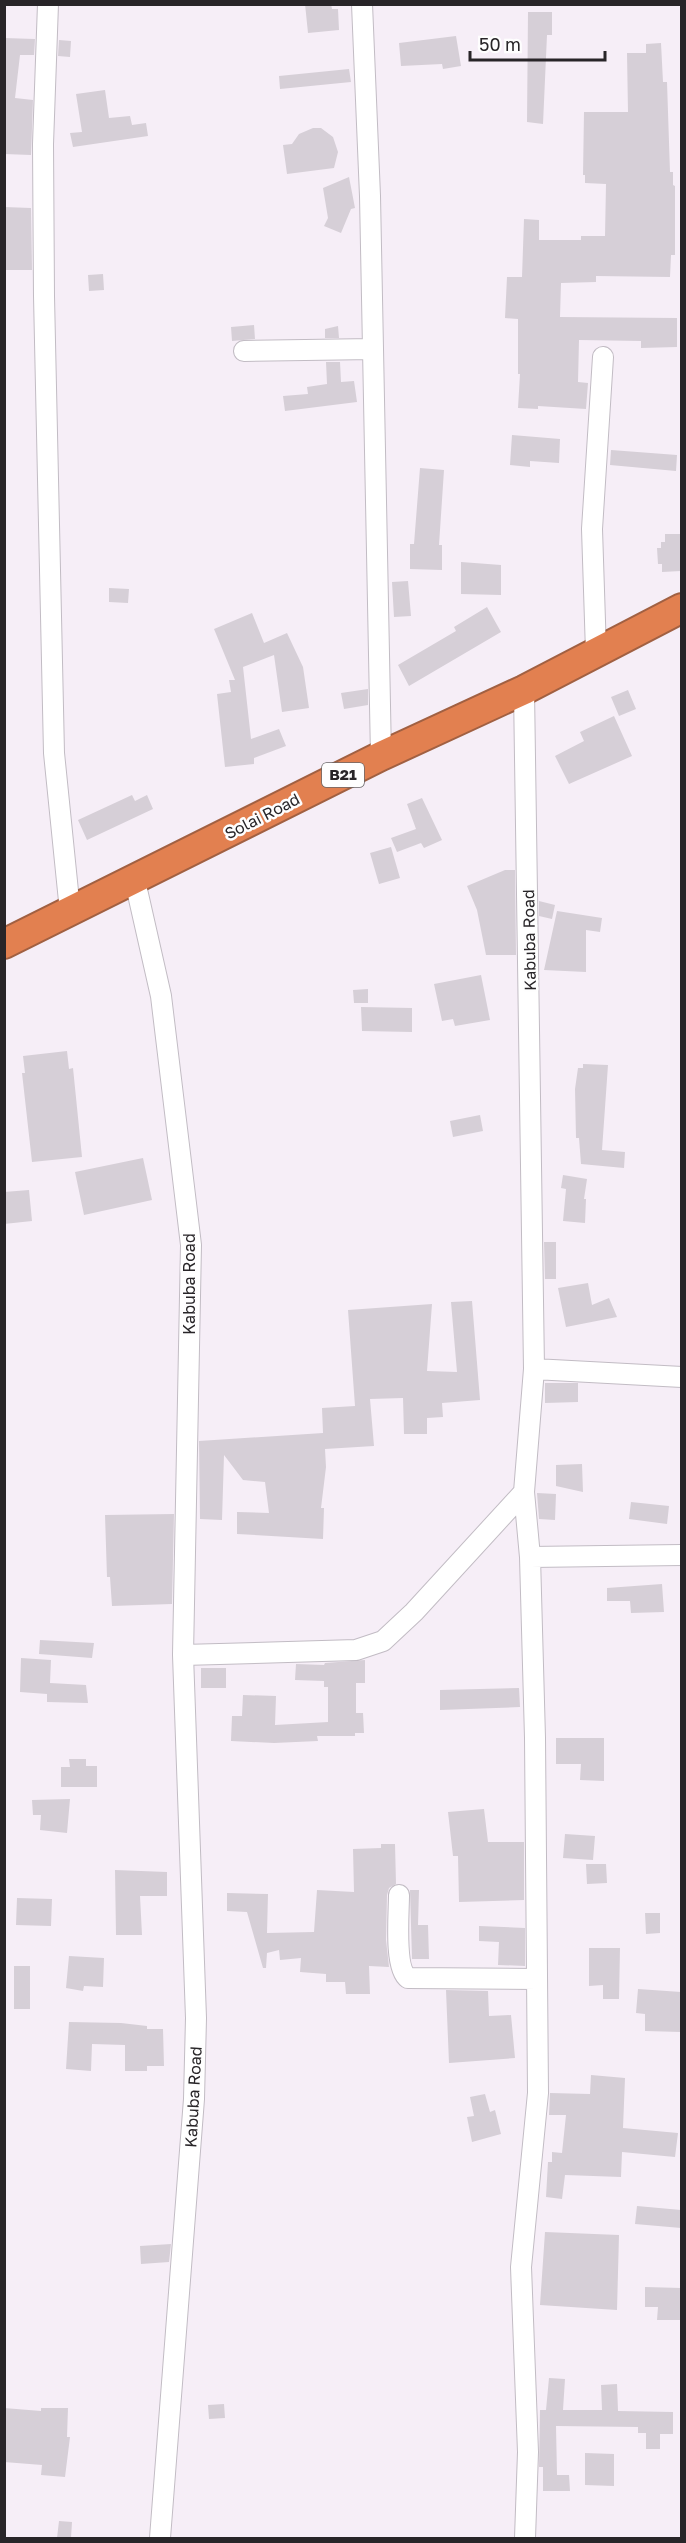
<svg xmlns="http://www.w3.org/2000/svg" width="686" height="2543" font-family="'Golos Text',sans-serif">
	<style>
		.building { fill: #d6cfd7 }
		.lines { fill: none; stroke-linecap: round; stroke-linejoin: round }
		.minor-casing { stroke: #c2bcc4; stroke-width: 22 }
		.highway-casing { stroke: #a16042; stroke-width: 32 }
		.minor { stroke: #fff; stroke-width: 20 }
		.highway { stroke: #e28050; stroke-width: 28 }
		.labels { text-anchor: middle; stroke-width: 5; stroke-linejoin: round; paint-order: stroke }
		.shield { fill: #fefefe; stroke: #686668; stroke-width: 1.5 }
		.shield-label { font-size: 15px; font-weight: bold; fill: #282528 }
		.street-label { font-size: 16px; fill: #282528; stroke: #fefefe }
	</style>
	<rect width="100%" height="100%" fill="#f6eef7"/>
	<path class="building" d="M305 4H331L332 9H338L339 30 308 33Z
		M528 12H552V35H547L543 124 527 122Z
		M456 36 461 66 443 69 442 64 401 66 399 43Z
		M4 38 35 39 34 55H20L15 98 33 100 31 155 4 154Z
		M59 40 71 41 70 57 58 56Z
		M661 43 663 82H667L670 172H673V185L675 186V255H671L670 277 596 276V282L561 283 560 317 677 318V347L641 348V341L579 340 578 382 588 383 586 409 538 406V409L518 408 520 374H518V319L505 318 507 277H522L524 219 539 220V240H581V236H605L606 184 585 183V175H583L584 112H628L627 53H646V44Z
		M349 69 351 82 280 89 279 76Z
		M105 90 109 118 130 116 132 125 146 123 148 136 73 147 70 133 82 132 76 94Z
		M313 128H321L333 137 338 152 334 168 287 174 283 145 292 144 299 134Z
		M349 177 355 208 351 209 341 233 324 226 328 218 323 188Z
		M4 207 31 208 32 270H4Z
		M103 274 104 290 89 291 88 275Z
		M254 325 255 339 232 341 231 327Z
		M338 326 339 338H325V329Z
		M326 362H340L341 382 354 381 357 402 285 411 283 396 308 394 307 387 327 384Z
		M512 435 560 439 559 463 530 461V467L510 465Z
		M611 450 677 455 676 471 610 465Z
		M420 468 444 470 439 545H442V570L410 569V544H414Z
		M665 534H681V571L662 572V564H658L657 548H661V542H665Z
		M461 562 501 565V595L461 594Z
		M408 581 411 616 394 617 392 582Z
		M109 588 129 589 128 603 109 602Z
		M487 607 501 632 409 686 398 665 456 631 454 627Z
		M252 613 264 643 287 633 303 667 309 708 282 712 274 655 243 667 251 739 279 729 286 746 254 758V764L225 767 217 694 231 692 229 680H235L214 629Z
		M368 689V705L344 709 341 693Z
		M628 690 636 709 619 716 611 697Z
		M614 716 632 756 569 784 555 756 584 741 580 732Z
		M132 795 135 801 147 795 153 809 87 840 78 820Z
		M422 798 442 840 424 848 421 843 397 852 391 838 416 829 407 804Z
		M391 847 400 878 379 884 370 853Z
		M505 870H515L516 955H486L477 910 467 886Z
		M539 901 555 905 552 919 539 916Z
		M557 911 602 918 600 932 586 930V972L544 970Z
		M481 975 490 1020 455 1026 453 1019 442 1021 434 984Z
		M368 989V1003H354L353 990Z
		M361 1007 412 1008V1032L362 1031Z
		M67 1051 69 1069 73 1068 82 1157 32 1162 22 1073H25L23 1056Z
		M583 1064 608 1065 602 1150 625 1152 624 1168 581 1164 579 1138H576L575 1089 578 1068H583Z
		M480 1115 483 1131 453 1137 450 1121Z
		M143 1158 152 1200 84 1215 75 1172Z
		M563 1175 587 1179 584 1199H586L585 1223 563 1221 566 1189 561 1188Z
		M29 1190 32 1221 4 1224V1192Z
		M544 1242H556V1279H545Z
		M588 1283 592 1305 609 1298 617 1317 566 1327 558 1288Z
		M472 1301 480 1400 442 1403 443 1417 427 1418V1434H404L403 1398 370 1399 374 1446 325 1449 326 1467 321 1508H324L323 1539 237 1534V1512L269 1513 265 1482 243 1480 224 1455 222 1520 200 1519 199 1441 323 1433 322 1408 355 1406 348 1310 432 1304 427 1371 457 1372 451 1302Z
		M545 1383H578V1402L545 1403Z
		M582 1464 583 1492 556 1486V1465Z
		M537 1493 556 1494 555 1520 539 1519Z
		M631 1502 669 1506 667 1524 629 1519Z
		M174 1514 172 1604 112 1606 110 1577H107L105 1515Z
		M662 1584 664 1612 631 1613 630 1601H607V1588Z
		M40 1640 94 1643 92 1658 39 1654Z
		M21 1658 51 1660 50 1683 86 1685 88 1703 47 1702V1694L20 1692Z
		M365 1660V1683H356V1713H363L364 1733H355V1736H317L318 1741 274 1743 231 1741 232 1716H242L243 1695 276 1696 275 1725 328 1722V1687H324V1681L295 1680 296 1664 324 1665 325 1663Z
		M201 1668H226V1688H201Z
		M519 1688 520 1707 440 1710V1690Z
		M556 1738H604V1781L580 1780 581 1764H556Z
		M69 1759H86V1766H97V1787H61V1767H70Z
		M70 1799 67 1833 40 1830 41 1815H33L32 1800Z
		M484 1809 488 1842H524V1900L459 1902 458 1856H453L448 1812Z
		M565 1834 595 1836 593 1860 563 1858Z
		M381 1844H395L396 1884 389 1888 387 1895 386 1940 389 1967 369 1966 370 1994H346L345 1982H326V1974L300 1972 301 1958 280 1960 279 1950 267 1953 266 1968H263L247 1912 227 1911V1893L268 1894 267 1933 314 1932 317 1890 354 1892 353 1849 381 1848Z
		M586 1864H606L607 1883 587 1884Z
		M115 1870 167 1872V1896H140L142 1935H116Z
		M410 1890H419L418 1925H428L429 1959H412Z
		M17 1898 52 1899 51 1926 16 1925Z
		M645 1913H660V1933L646 1934Z
		M479 1926 525 1928V1966L498 1965 499 1942 479 1941Z
		M589 1948H620L619 1999H603V1985L589 1986Z
		M69 1956 104 1958 103 1987 84 1986 83 1991 66 1988Z
		M14 1966H30V2009H14Z
		M638 1989 681 1992V2032L645 2031V2014L636 2013Z
		M446 1990 488 1991 489 2016 511 2015 515 2058 449 2063Z
		M69 2022 121 2023 147 2026V2029H163L164 2066H147V2071H125V2045L92 2044 91 2071 66 2069Z
		M591 2075 625 2078 623 2128 678 2133 675 2157 622 2152 621 2177 565 2175 562 2199 546 2197 548 2162H552V2152L562 2153 566 2115H549L550 2093 590 2094Z
		M485 2094 490 2112 495 2110 501 2134 472 2142 467 2117 474 2116 470 2097Z
		M637 2206 681 2210V2228L635 2224Z
		M545 2232 619 2235 617 2310 540 2305Z
		M171 2244 169 2262 141 2264 140 2246Z
		M645 2287 681 2288V2320H657L658 2307H645Z
		M549 2378 565 2379 563 2410H602L601 2385 617 2384 618 2411 673 2412V2434H660V2449H646V2433H638V2427L556 2426 557 2475H569L570 2491H543V2467H539L540 2410H546Z
		M224 2404 225 2418 209 2419 208 2405Z
		M4 2408 41 2411V2408H68L67 2437H70L65 2477 41 2475 42 2465 4 2462Z
		M585 2453 614 2454V2486L585 2485Z
		M59 2521 72 2522 71 2538H57Z"/>
	<g class="lines">
		<defs>
			<path id="minor" d="M48 4 43 144 44 296 54 753 70 911
				M362 4 370 196 381 756
				M244 351 373 349
				M596 652 592 529 603 357
				M524 690 534 1369 524 1492 530 1557 535 1738 538 2093 521 2267 528 2452 525 2538
				M135 881 161 996 191 1245 183 1655 196 2018 194 2099 160 2538
				M534 1369 682 1377
				M530 1557 682 1555
				M183 1655 356 1650 383 1641 414 1612 524 1492
				M399 1895C399 1913 394 1968 408 1978L537 1979"/>
			<path id="highway" d="M4 944 381 756 524 690 682 608"/>
		</defs>
		<use href="#minor" class="minor-casing"/>
		<use href="#highway" class="highway-casing"/>
		<use href="#minor" class="minor"/>
		<use href="#highway" class="highway"/>
	</g>
	<g class="labels">
		<rect class="shield" x="322" y="763" width="42" height="24" rx="4.5"/>
		<g class="shield-label">
			<text x="343" y="780">B21</text>
		</g>
		<g class="street-label">
			<text transform="translate(262 816) rotate(-27)" y="6">Solai Road</text>
			<text transform="translate(529 940) rotate(-91)" y="6">Kabuba Road</text>
			<text transform="translate(189 1284) rotate(-90)" y="6">Kabuba Road</text>
			<text transform="translate(193 2097) rotate(-87)" y="6">Kabuba Road</text>
		</g>
	</g>
	<rect width="686" height="2543" fill="none" stroke="#282528" stroke-width="12"/>
	<path d="M470 51v9h135v-9" fill="none" stroke="#282528" stroke-width="3"/>
	<text x="479" y="51" font-size="18" fill="#282528" stroke="#fefefe" stroke-width="4.5" paint-order="stroke">50 m</text>
</svg>
